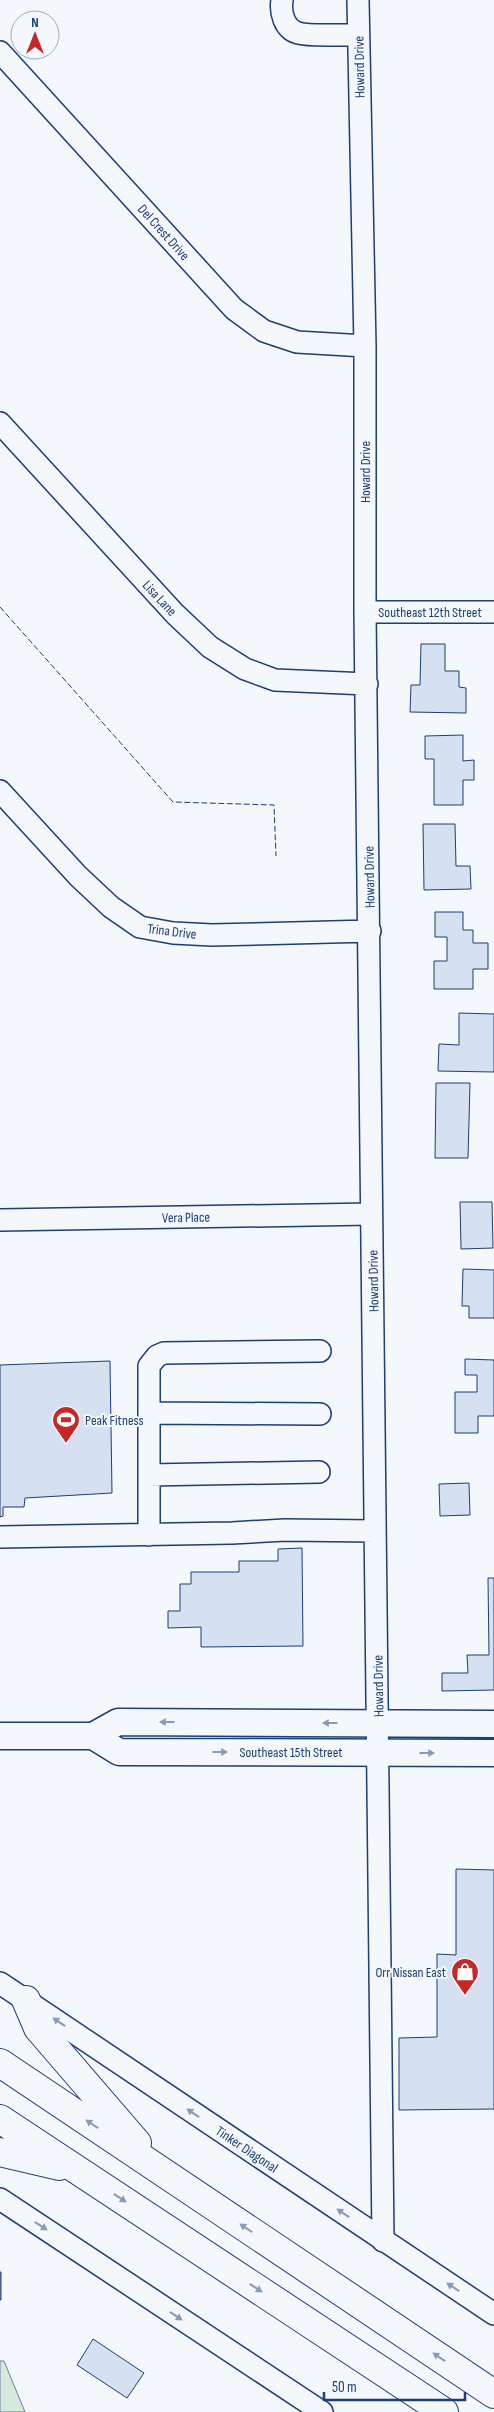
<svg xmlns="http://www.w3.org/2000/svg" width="494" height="2412" font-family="'Sofia Sans Condensed',sans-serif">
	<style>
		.green { fill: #d7e8df; stroke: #687fa3 }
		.building { fill: #d5e0f0; stroke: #1d3f73 }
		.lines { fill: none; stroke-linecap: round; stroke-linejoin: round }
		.minor-casing { stroke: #1d3f73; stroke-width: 24 }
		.major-casing { stroke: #1d3f73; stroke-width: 29 }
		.highway-casing { stroke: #1d3f73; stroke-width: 30 }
		.minor { stroke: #f4f7fb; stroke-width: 21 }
		.major { stroke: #f4f7fb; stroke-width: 26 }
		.highway { stroke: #f4f7fb; stroke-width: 28 }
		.fence { stroke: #1d3f73; stroke-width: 1; stroke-dasharray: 6 2.5; stroke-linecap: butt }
		.oneway { fill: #889bb7 }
		.labels { text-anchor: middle; stroke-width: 4; stroke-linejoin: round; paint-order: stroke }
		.street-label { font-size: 14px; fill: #1d3f73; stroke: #f4f7fb }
		.poi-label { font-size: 14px; fill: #1d3f73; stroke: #f4f7fb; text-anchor: start }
	</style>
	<rect width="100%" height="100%" fill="#f4f7fb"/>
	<path class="green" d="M0 2361H4L25 2412H0Z"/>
	<path class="building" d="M421 644H445V671H459V687L466 688V713L410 712 411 685H420Z
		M463 735V761L474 760V780H463V805H434V759H425V736Z
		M423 824H455L456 866H470L471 889 424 890Z
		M435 912H463V930H473V943H488V969H473V989H434V961H447V937H435Z
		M459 1013 494 1014V1072L438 1071 439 1044 459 1045Z
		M436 1083H470L468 1158H435Z
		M460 1202H492L493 1248 461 1249Z
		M463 1269 494 1270V1318H469V1306H462Z
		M465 1359 494 1360V1416H478V1433H455V1392H477V1375H465Z
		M110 1361 112 1493 25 1498 24 1507H3V1516L0 1517V1365Z
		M469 1483 470 1515 440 1516 439 1484Z
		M302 1548 303 1646 201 1647V1627L168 1628V1611H180V1584H191V1572H239V1561H278V1549Z
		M488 1578H494V1690L442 1691V1673H468L467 1655H489Z
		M456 1869 494 1870V2109L399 2110V2038L437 2037V1954L456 1955Z
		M0 2272H1V2300H0Z
		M93 2339 144 2373 127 2398 77 2365Z"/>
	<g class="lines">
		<defs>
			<path id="minor" d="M282 0C280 12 284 29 298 33 312 37 342 34 358 35
				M358 0 365 346V612L383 2241
				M0 52 234 309 264 331 297 342 365 346
				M0 423 175 614 210 647 245 669 275 680 367 684
				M365 612H494
				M0 791 78 876 111 907 140 927 173 933 212 935 370 931
				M0 1220 371 1214
				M149 1413 320 1414
				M149 1475 319 1472
				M149 1535V1366L157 1356 164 1353 320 1351
				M0 1537 232 1533 285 1530 375 1531
				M0 1983 494 2314
				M0 2199 322 2412"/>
			<path id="major" d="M0 1736H93L118 1722 494 1724
				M93 1736 119 1752 494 1753"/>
			<path id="highway" d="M26 2000 38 2028 137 2143
				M0 2063 494 2394
				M0 2119 444 2412
				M0 2152 59 2166"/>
		</defs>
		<use href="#minor" class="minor-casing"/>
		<use href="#major" class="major-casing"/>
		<use href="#highway" class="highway-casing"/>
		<use href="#minor" class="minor"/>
		<use href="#major" class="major"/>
		<use href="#highway" class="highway"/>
		<path class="fence" d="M0 607 173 802 274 805 276 856"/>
	</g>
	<defs><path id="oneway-solid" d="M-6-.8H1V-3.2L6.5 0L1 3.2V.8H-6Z" transform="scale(1.25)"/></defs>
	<g class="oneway">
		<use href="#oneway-solid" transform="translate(167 1722) rotate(-180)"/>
		<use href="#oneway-solid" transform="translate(330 1723) rotate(-180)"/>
		<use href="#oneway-solid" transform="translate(220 1752)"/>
		<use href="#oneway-solid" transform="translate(427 1753)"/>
		<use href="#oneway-solid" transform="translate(59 2022) rotate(-146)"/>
		<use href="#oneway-solid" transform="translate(193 2113) rotate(-146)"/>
		<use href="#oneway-solid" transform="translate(92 2124) rotate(-146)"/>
		<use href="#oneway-solid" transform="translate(120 2198) rotate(33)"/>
		<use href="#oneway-solid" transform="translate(343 2213) rotate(-146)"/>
		<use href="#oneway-solid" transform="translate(41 2226) rotate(33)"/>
		<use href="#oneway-solid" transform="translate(246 2228) rotate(-146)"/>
		<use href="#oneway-solid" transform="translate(453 2287) rotate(-147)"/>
		<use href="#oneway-solid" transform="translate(256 2288) rotate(33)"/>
		<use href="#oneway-solid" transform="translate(176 2316) rotate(34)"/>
		<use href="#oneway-solid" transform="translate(439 2357) rotate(-146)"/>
	</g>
	<defs>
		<symbol id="stadium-pin" viewBox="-11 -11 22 30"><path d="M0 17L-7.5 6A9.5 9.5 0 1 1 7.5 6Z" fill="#c62828" stroke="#f4f7fb"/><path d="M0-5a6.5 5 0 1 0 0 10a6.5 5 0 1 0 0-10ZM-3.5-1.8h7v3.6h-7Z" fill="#fff"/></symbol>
		<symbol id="shop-pin" viewBox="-11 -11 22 30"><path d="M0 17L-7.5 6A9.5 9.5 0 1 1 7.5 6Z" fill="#c62828" stroke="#f4f7fb"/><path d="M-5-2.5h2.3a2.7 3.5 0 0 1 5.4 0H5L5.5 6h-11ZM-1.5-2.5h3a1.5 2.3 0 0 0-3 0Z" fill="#fff"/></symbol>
	</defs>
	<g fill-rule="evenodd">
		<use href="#stadium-pin" x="50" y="1404" width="32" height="43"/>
		<use href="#shop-pin" x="449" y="1956" width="32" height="43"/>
	</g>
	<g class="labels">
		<g class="street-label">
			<text transform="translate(359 67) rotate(-91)" y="5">Howard Drive</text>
			<text transform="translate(164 232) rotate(48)" y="5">Del Crest Drive</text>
			<text transform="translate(365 472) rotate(-90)" y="5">Howard Drive</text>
			<text transform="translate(160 598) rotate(47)" y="5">Lisa Lane</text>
			<text x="430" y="617">Southeast 12th Street</text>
			<text transform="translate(369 877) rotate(-91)" y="5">Howard Drive</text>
			<text transform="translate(172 931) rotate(7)" y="5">Trina Drive</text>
			<text transform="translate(186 1217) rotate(-1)" y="5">Vera Place</text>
			<text transform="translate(373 1281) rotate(-91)" y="5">Howard Drive</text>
			<text transform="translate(378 1686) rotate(-91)" y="5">Howard Drive</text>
			<text x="291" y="1757">Southeast 15th Street</text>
			<text transform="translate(247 2149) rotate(34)" y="5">Tinker Diagonal</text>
		</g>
		<g class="poi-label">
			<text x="85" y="1425">Peak Fitness</text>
			<text x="446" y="1977" text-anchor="end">Orr Nissan East</text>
		</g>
	</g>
	<g transform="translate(35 35)"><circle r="24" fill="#f4f7fb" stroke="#9eadc5"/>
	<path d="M0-4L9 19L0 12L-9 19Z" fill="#c62828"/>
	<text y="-8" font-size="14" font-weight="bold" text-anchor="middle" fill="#1d3f73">N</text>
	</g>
	<path d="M324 2392v8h141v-8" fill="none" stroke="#1d3f73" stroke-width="2.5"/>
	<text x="332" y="2392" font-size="15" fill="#1d3f73" stroke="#f4f7fb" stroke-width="4" paint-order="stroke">50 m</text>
</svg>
